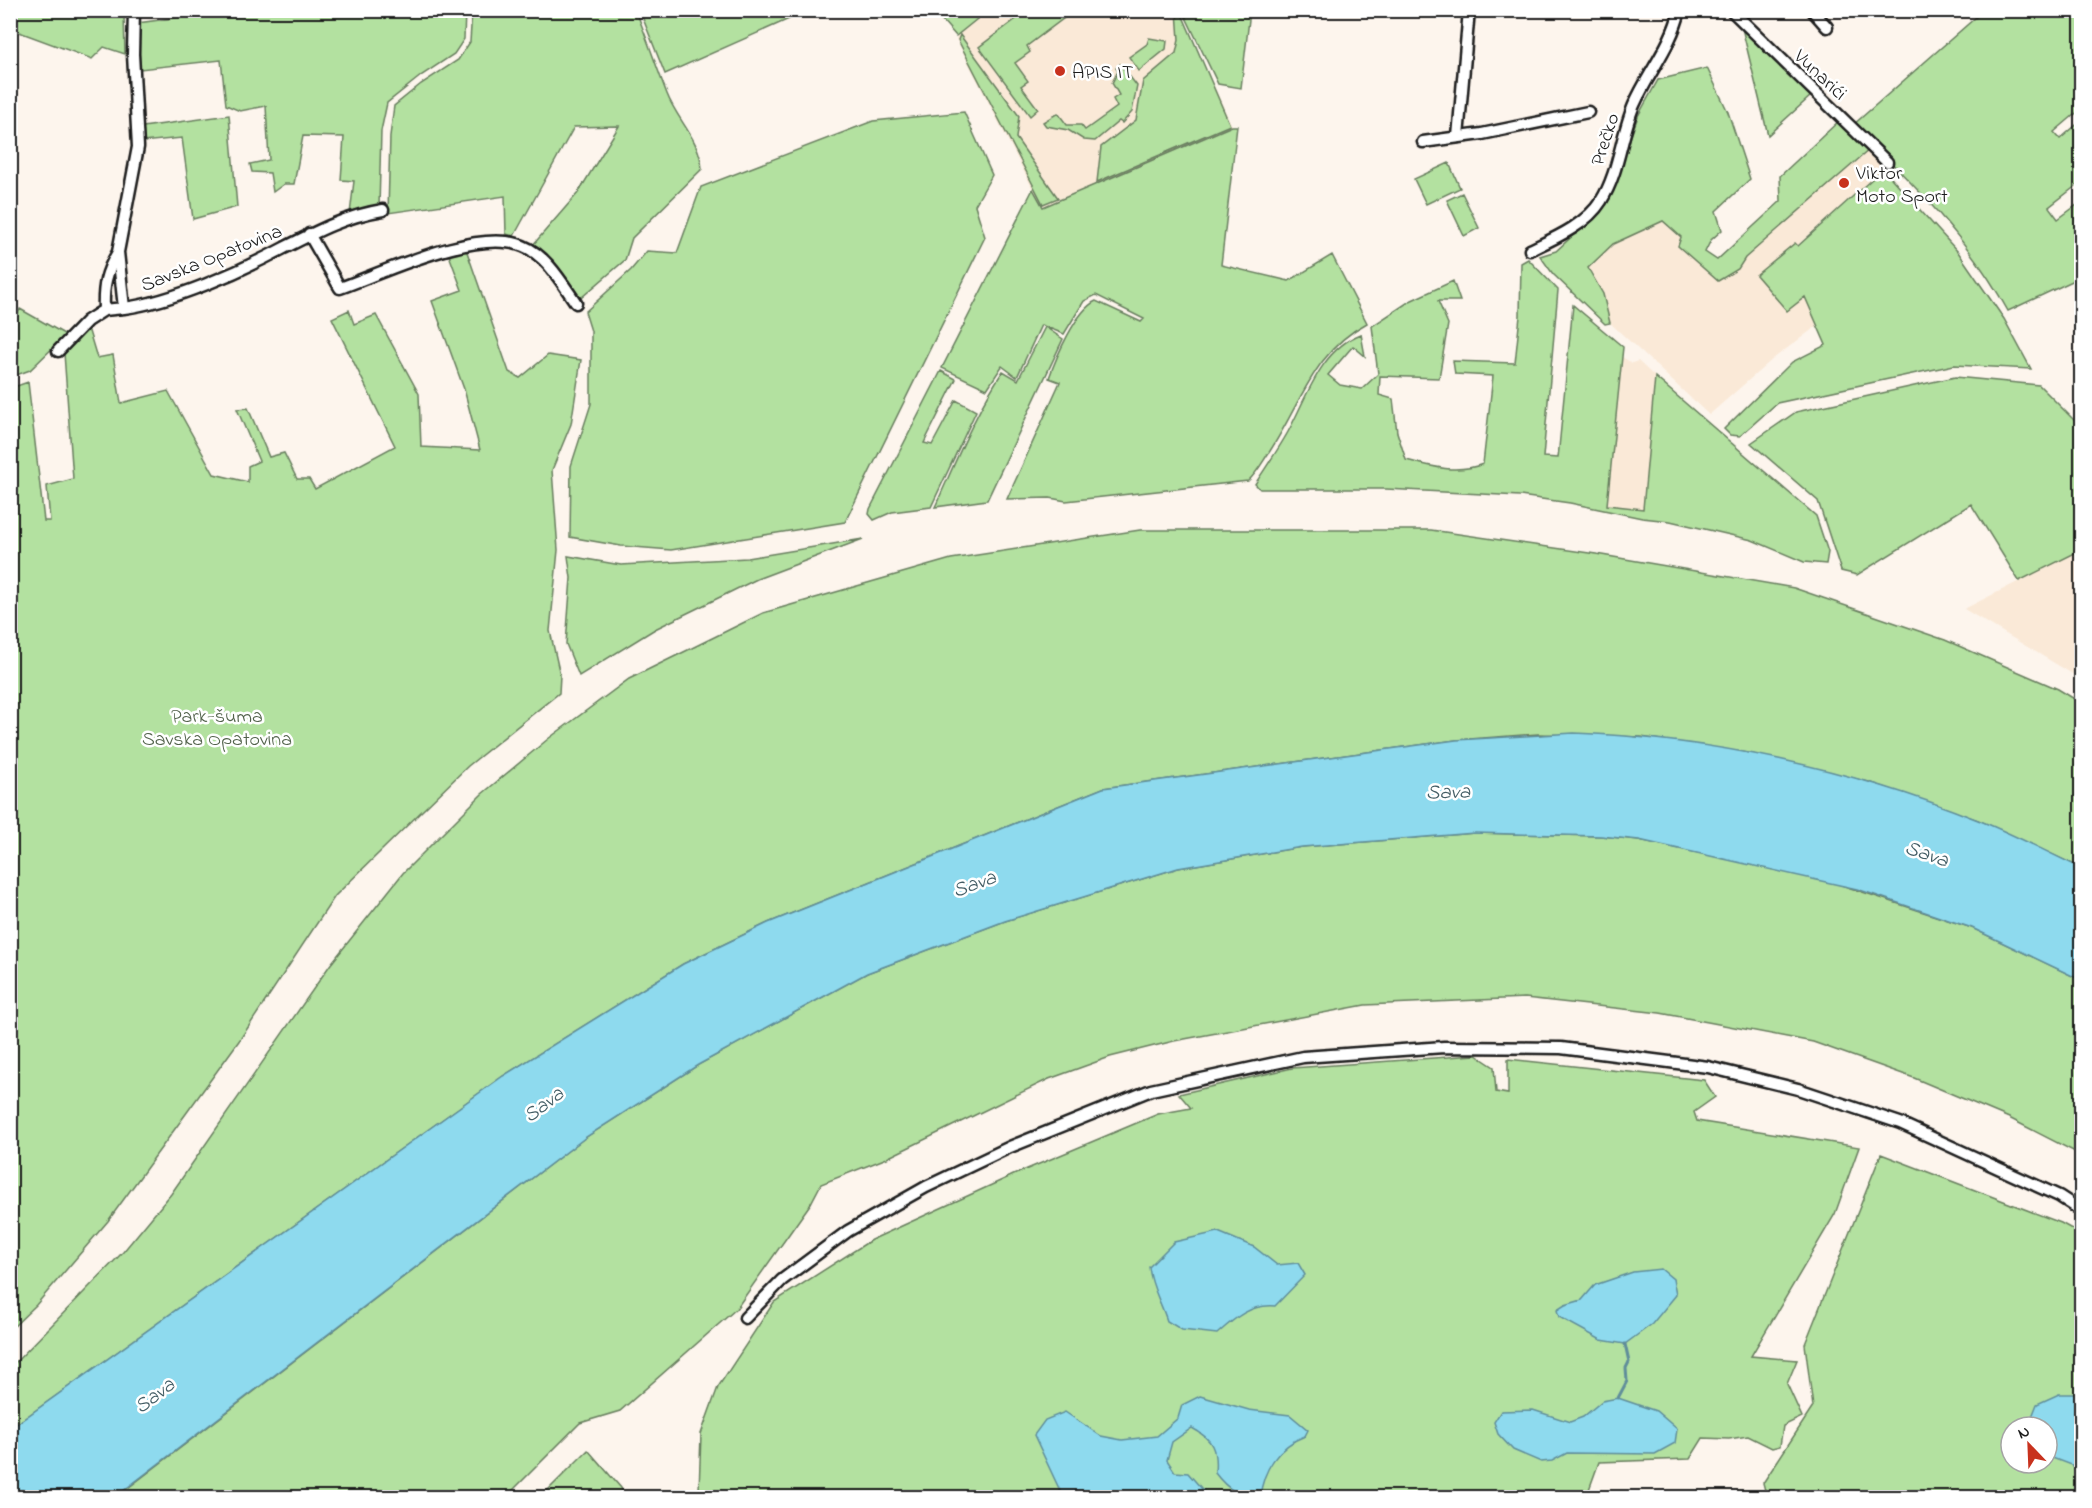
<svg xmlns="http://www.w3.org/2000/svg" width="2092" height="1508" font-family="'Indie Flower',sans-serif">
	<style>
		.built { fill: #fae9d7 }
		.green { fill: #b3e1a0; stroke: #687e5e; stroke-width: 1.5; fill-rule: evenodd }
		.water { fill: #8edaee; stroke: #608e9a; stroke-width: 1.5 }
		.lines { fill: none; stroke-linecap: round; stroke-linejoin: round }
		.stream { stroke: #608e9a; stroke-width: 3 }
		.minor-casing { stroke: #1c1c1c; stroke-width: 15 }
		.minor { stroke: #fff; stroke-width: 10 }
		.poi-dot { fill: #c8321e; stroke: #fff; stroke-width: 2 }
		.labels { text-anchor: middle; stroke-width: 5; stroke-linejoin: round; paint-order: stroke }
		.poi-label { font-size: 20px; fill: #1c1c1c; stroke: #fff; text-anchor: start }
		.street-label { font-size: 20px; fill: #1c1c1c; stroke: #fff }
		.park-label { font-size: 20px; fill: #51614a; stroke: #fff }
		.water-label { font-size: 21px; font-style: italic; fill: #445e66; stroke: #fff }
	</style>
	<rect width="100%" height="100%" fill="#fdf5ed"/>
	<filter id="ink" filterUnits="userSpaceOnUse"><feTurbulence type="fractalNoise" baseFrequency=".0167" numOctaves="2"/><feDisplacementMap in="SourceGraphic" scale="12" xChannelSelector="R" yChannelSelector="G"/><feConvolveMatrix kernelMatrix="1 2 1 2 8 2 1 2 1" color-interpolation-filters="sRGB"/></filter>
	<g filter="url(#ink)">
		<path class="built" d="M987 11H1180L1232 126 1042 207 956 39 958 32Z
			M1870 149 1886 166 1797 246 1795 243 1805 297 1817 326 1774 358 1709 415 1609 322 1603 294 1588 268 1613 244 1663 221 1681 237 1678 246 1738 269 1745 258Z
			M1622 357 1632 363 1638 361 1655 377 1643 510 1607 505Z
			M2081 550V679L1964 609Z"/>
		<path class="green" d="M231 10 465 11 464 39 454 54 422 75 387 103 381 131 379 207 350 214 354 181 341 180 344 137 303 136 294 184H284L273 192 270 173 252 172 250 164 269 160 266 106 240 111 226 105 221 60 140 69 138 23Z
			M1028 10 1080 11 1074 15 1071 13 1027 46 1030 52 1015 63 1028 81 1021 86 1038 109 1030 116 979 47Z
			M106 11 124 13 125 54 104 47 92 59 11 29V11Z
			M472 11H636C647 38 656 66 667 94 677 120 700 139 702 169L632 238 625 260 582 297 577 298 532 246 578 193 619 126 574 127 514 236 506 234 505 196 388 213 390 136 394 106 421 84 458 60 470 42Z
			M640 11H807L665 74Z
			M934 11H987L956 36Z
			M1177 11 1181 12 1230 125 1097 182 1101 147 1136 120 1143 81 1176 53 1179 40Z
			M1183 11H1250L1241 88 1218 84Z
			M1983 11H2081V109L2054 132 2060 139 2081 121V182L2049 207 2058 219 2081 202V277L2008 311C1969 239 1911 181 1853 125Z
			M1742 28 1812 95 1768 135Z
			M960 35 1019 116 1016 138 1058 198 1043 204 958 40Z
			M1149 38 1167 41 1166 49 1139 71 1129 57 1147 44Z
			M1120 64 1137 86 1132 112 1122 123 1119 121 1095 141 1084 140 1068 130 1046 126 1043 122 1058 113 1067 125H1081L1085 130 1117 107 1113 99 1119 95 1112 83 1118 71 1116 68Z
			M1707 68 1728 112 1750 179 1716 211 1722 230 1711 240 1705 252 1717 260 1781 201 1780 176 1840 120 1870 149 1745 258 1738 269 1718 281 1678 246 1681 237 1663 221 1613 244 1588 268 1603 294 1610 323 1605 324 1553 274 1540 256 1556 251 1607 204 1638 116 1658 80Z
			M964 112 992 175 975 205 985 237 845 522 671 550 621 546 570 537 571 466 591 404V331L585 312 631 270 647 251 677 253 701 187 873 121Z
			M229 115 237 207 193 219 182 138 142 142 143 127Z
			M1232 126H1237L1221 265 1289 281 1332 255 1367 323C1314 351 1301 403 1270 451 1263 461 1257 473 1248 481L1066 501 1050 498 1007 499 1060 382 1049 378C1056 358 1076 310 1096 301L1141 322 1144 319 1096 295 1084 301 1064 334 1041 325 1017 377 1002 366 987 389 942 368 1033 189 1043 207Z
			M1449 163 1460 188 1426 204 1414 179Z
			M1883 169 1958 252 2004 319 2031 369 1954 365 1777 403 1740 436 1730 435 1724 429 1792 362 1826 345 1805 297 1787 311 1756 275 1795 243 1798 246Z
			M1462 193 1479 228 1464 236 1447 200Z
			M466 249 509 372 520 378 548 355 581 360 571 424 552 470 558 550 550 631 560 675 559 693 468 766 335 896 241 1038 108 1221 36 1305 11 1329V388L28 382 44 521H50L47 486 73 479 64 353 88 328 97 358 113 355 121 403 168 391 214 474 248 482V466L259 461 237 409 248 408 269 457 284 453 297 479H309L315 489 395 446 332 318 349 310 354 324 376 315 419 394 421 447 480 450 464 389 432 301 462 290 449 255Z
			M1528 259 1558 290 1543 457 1558 458 1573 305 1623 347 1607 505 1643 509 1655 377 1816 516 1828 552 1826 564 1804 562 1752 540 1670 521 1642 518 1570 503 1520 496 1386 489H1260L1255 484C1266 467 1278 450 1288 432 1307 397 1320 350 1361 334L1365 356 1353 346 1328 375 1340 385 1362 389 1378 374 1372 326 1410 301 1453 281 1460 301H1438L1448 324 1439 378 1380 376 1379 395 1393 399 1397 432 1406 460C1432 467 1457 474 1483 464L1493 376 1455 374 1453 361 1515 363 1520 316 1521 263Z
			M20 309 66 335 30 370 11 377V327Z
			M1045 327 1063 339 987 500 935 507C956 461 975 413 1003 371L1018 380Z
			M941 371 956 379 924 443 932 445 956 400 976 411 931 507 892 512 874 520 869 514 870 509Z
			M1955 377 2039 385 2081 427V550L2019 581 1971 504 1857 575 1841 571 1818 501 1751 443 1796 412Z
			M1140 530H1431L1596 554 1794 588 1945 640 2058 689 2081 703V868L1978 820 1869 782 1748 753 1641 737 1538 734 1456 740 1103 788 768 923 683 964 503 1076 11 1428V1367L123 1252 171 1194 330 965 403 873 482 794 548 739 629 679 763 613 951 559Z
			M863 539 757 579 655 629 579 676 566 644 571 578 568 556 621 565 747 558Z
			M1475 833 1601 836 1639 840 1829 881 1972 928 2081 980V1155L2009 1118 1914 1078 1813 1042 1660 1013 1525 998 1365 1005 1174 1041 1110 1057 1049 1079 887 1158 821 1184 811 1203 736 1309 620 1411 580 1423 506 1497 115 1498 586 1137 698 1065 867 973 1005 921 1178 868 1302 847Z
			M1476 1055 1494 1067 1496 1092 1508 1094V1059L1704 1080 1715 1097 1694 1112 1697 1121 1859 1147 1835 1214 1751 1356 1797 1360 1787 1384 1802 1417 1783 1426 1780 1446 1772 1448 1748 1436 1729 1439 1703 1438 1690 1459 1599 1462 1586 1498H702L699 1491 701 1434 718 1387 774 1302 871 1240 1020 1172 1158 1114 1191 1108 1179 1094 1292 1068Z
			M1881 1154 2061 1223 2081 1234V1497L1767 1498 1763 1483 1813 1407 1805 1344ZM2011 1427H2047V1463H2011Z
			M588 1450 621 1488 625 1497H541Z"/>
		<path class="water" d="M1574 733C1711 738 1851 769 1978 820 2013 834 2047 852 2081 868V980L1972 928 1857 889 1639 840 1601 836 1475 833 1302 847 1178 868 1005 921 867 973 698 1065 586 1137 115 1497H11V1428L503 1076 683 964 768 923 1103 788 1456 740Z
			M1218 1232 1254 1247 1277 1265 1298 1263 1305 1275 1275 1306C1250 1304 1235 1318 1217 1334L1182 1330 1167 1321C1161 1302 1151 1287 1149 1267L1174 1242Z
			M1661 1269 1673 1279 1676 1295 1652 1324 1625 1344 1601 1340 1559 1317 1557 1310 1565 1305 1582 1300 1595 1285 1633 1272Z
			M2059 1394H2081V1469L2047 1456V1427H2028L2037 1404Z
			M1200 1396 1249 1410 1290 1415 1308 1430 1305 1436C1278 1446 1263 1470 1260 1497 1240 1498 1227 1489 1215 1473 1217 1450 1213 1439 1192 1428L1172 1442 1167 1460 1175 1472 1188 1473 1209 1497H1063L1034 1435 1045 1420 1065 1412 1101 1436 1122 1440 1157 1436 1178 1418 1182 1405Z
			M1618 1398 1656 1411 1677 1429 1675 1443 1655 1454 1567 1453 1552 1461 1541 1462 1513 1450 1498 1434 1494 1422 1501 1411 1533 1410 1570 1422 1583 1417 1602 1401Z"/>
		<g class="lines">
			<path class="stream" d="M1618 1398 1627 1381 1626 1368 1629 1362 1625 1344"/>
			<defs>
				<path id="minor" d="M1731 10 1887 162
					M1812 10 1827 27
					M1458 137 1469 10
					M1423 142 1482 134 1588 112
					M309 234 340 288C385 272 477 227 523 246 546 255 562 283 576 303
					M1530 250C1555 238 1586 225 1601 201 1619 173 1621 135 1634 105 1648 73 1672 45 1680 10
					M118 252C106 272 103 286 104 310L124 308 118 252 138 147 133 54 134 10
					M124 308C172 302 241 271 284 248 317 231 346 216 383 210
					M58 351 87 321 104 310
					M745 1318 782 1280 848 1231 926 1187 1010 1147 1151 1090 1303 1057 1444 1047 1561 1048 1708 1067 1798 1089 1900 1123 2059 1196 2082 1211"/>
			</defs>
			<use href="#minor" class="minor-casing"/>
			<use href="#minor" class="minor"/>
		</g>
	</g>
	<g class="poi-dot">
		<circle cx="1060" cy="71" r="6"/>
		<circle cx="1844" cy="183" r="6"/>
	</g>
	<g class="labels">
		<g class="poi-label">
			<text x="1072" y="78">APIS IT</text>
			<text x="1856" y="179">Viktor<tspan x="1856" dy="23">Moto Sport</tspan></text>
		</g>
		<g class="street-label">
			<text transform="translate(1821 74) rotate(43)" y="7">Vunarići</text>
			<text transform="translate(1604 139) rotate(-72)" y="7">Prečko</text>
			<text transform="translate(211 257) rotate(-22)" y="7">Savska Opatovina</text>
		</g>
		<g class="park-label">
			<text x="217" y="722">Park-šuma<tspan x="217" dy="23">Savska Opatovina</tspan></text>
		</g>
		<g class="water-label">
			<text transform="translate(1448 791) rotate(-1)" y="7">Sava</text>
			<text transform="translate(1927 853) rotate(19)" y="7">Sava</text>
			<text transform="translate(974 883) rotate(-20)" y="7">Sava</text>
			<text transform="translate(543 1104) rotate(-37)" y="7">Sava</text>
			<text transform="translate(154 1395) rotate(-37)" y="7">Sava</text>
		</g>
	</g>
	<rect width="2092" height="1508" fill="none" stroke="#fff" stroke-width="36"/>
	<rect x="18" y="18" width="2056" height="1472" fill="none" stroke="#1c1c1c" stroke-width="2" filter="url(#ink)"/>
	<g transform="translate(2029 1445) rotate(337)"><circle r="28" fill="#ffffff" stroke="#a4a4a4" stroke-width="1.5"/>
	<path d="M0-4.5L10 22L0 15L-10 22Z" fill="#c8321e"/>
	<text y="-9" font-size="16" font-weight="bold" text-anchor="middle" fill="#1c1c1c">N</text>
	</g>
</svg>
